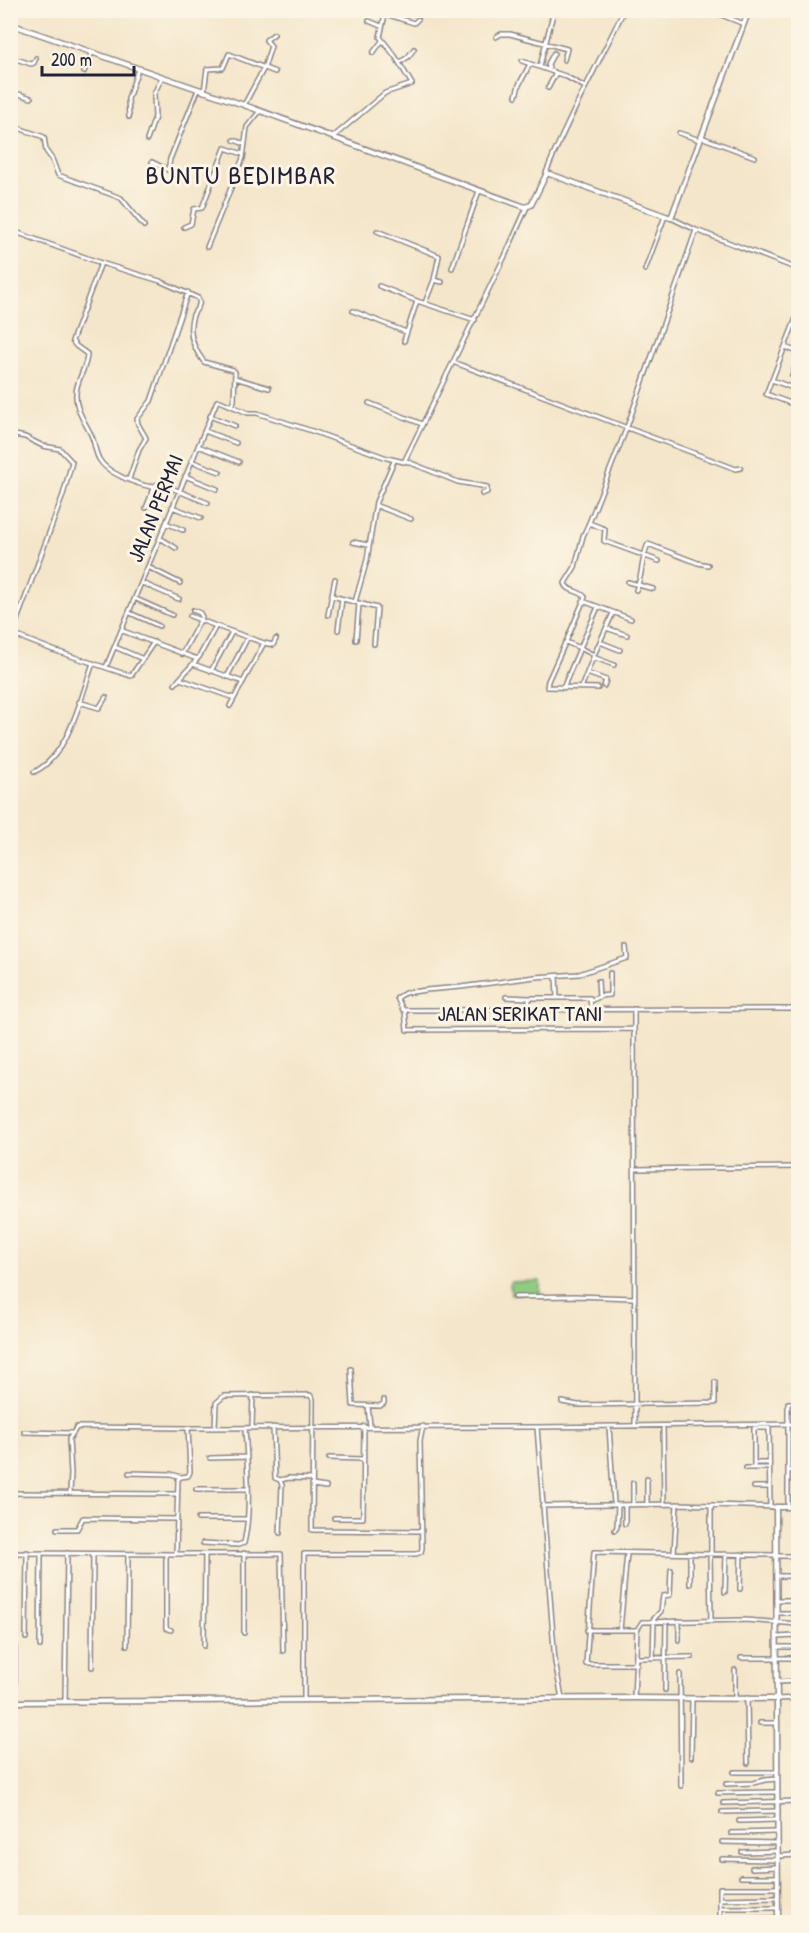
<svg xmlns="http://www.w3.org/2000/svg" width="809" height="1933" font-family="'Patrick Hand',sans-serif">
	<style>
		.green { fill: #8fcc81; stroke: #58775e; stroke-width: 1.5 }
		.lines { fill: none; stroke-linecap: round; stroke-linejoin: round }
		.minor-casing { stroke: #8b8482; stroke-width: 6 }
		.tertiary-casing { stroke: #8b8482; stroke-width: 7 }
		.minor { stroke: #fff; stroke-width: 3 }
		.tertiary { stroke: #fff; stroke-width: 4 }
		.labels { text-anchor: middle; stroke-width: 6; stroke-linejoin: round; paint-order: stroke }
		.street-label { font-size: 22px; fill: #22223b; stroke: #fcf5e5 }
		.quarter-label { font-size: 26px; letter-spacing: 1.5px; fill: #22223b; stroke: #fcf5e5 }
	</style>
	<rect width="100%" height="100%" fill="#fcf5e5"/>
	<filter id="ink" filterUnits="userSpaceOnUse"><feTurbulence type="fractalNoise" baseFrequency=".0167" numOctaves="2"/><feDisplacementMap in="SourceGraphic" scale="12" xChannelSelector="R" yChannelSelector="G"/><feConvolveMatrix kernelMatrix="1 2 1 2 8 2 1 2 1" color-interpolation-filters="sRGB"/></filter>
	<filter id="wash" filterUnits="userSpaceOnUse"><feTurbulence type="fractalNoise" baseFrequency=".008" numOctaves="4" result="noise"/><feDisplacementMap in="SourceGraphic" scale="24" xChannelSelector="R" yChannelSelector="G"/><feGaussianBlur stdDeviation="1.35" result="paint"/><feColorMatrix in="noise" values="0 0 0 0 0 0 0 0 0 0 0 0 0 0 0 0 0 1.4 0 .05"/><feComposite in="paint" operator="in"/></filter>
	<g filter="url(#wash)">
		<rect width="100%" height="100%" fill="#f4e6ca"/>
		<path class="green" d="M540 1281V1294H511L510 1282Z"/>
	</g>
	<g filter="url(#ink)">
		<g class="lines">
			<defs>
				<path id="minor" d="M709 10 744 24
					M385 14 414 23 418 19
					M369 21 381 26
					M496 37 501 34H510L567 49 564 60
					M373 53 382 41
					M10 57 31 64 34 63 36 58
					M522 61 565 76 585 87
					M399 63 408 57 414 49
					M540 66 554 10
					M549 68 548 64 554 53
					M84 72 92 52
					M548 88 556 73
					M10 91 31 98
					M204 92 207 69 223 68 229 54 275 72
					M516 96 519 85 530 64
					M244 105 264 68 271 46 266 40 274 34
					M129 117 128 99 138 69
					M10 125 44 137 46 151 52 159 58 175 121 198 144 226
					M679 133 700 140
					M333 137 385 93 412 84 395 56 380 37 386 10
					M701 137 755 157
					M147 140 155 117 154 94 162 77
					M234 140 245 144
					M152 162 168 170
					M546 173C568 117 598 65 624 10
					M182 180 168 170 170 159 198 90
					M671 218 696 230 798 269
					M184 227 191 224 194 209 202 208 225 148 243 154
					M10 230 101 263 160 281 198 298C202 306 196 308 193 315 187 333 193 348 204 362L233 370 235 372 234 401 231 406
					M377 231 439 256 434 280 425 303
					M207 247 243 158 247 127 260 111
					M101 263 72 341 76 346 87 354C87 368 76 380 76 394 75 410 86 423 92 437 95 444 95 452 99 459 106 473 136 484 152 487L159 483 208 503
					M452 268 479 191
					M645 270 665 216
					M434 280 442 282
					M379 286 417 301 475 320
					M353 311 406 332
					M798 313 772 380 798 390
					M404 341 417 301
					M785 347 798 352
					M453 362 728 466 736 469 741 468
					M792 375 798 359
					M235 378 269 388
					M771 381 766 394 798 406
					M369 403 422 424
					M210 416 235 426
					M205 431 236 443
					M10 434 25 437 43 446 60 449 72 462 63 495 12 634
					M198 446 239 462
					M191 461 220 472
					M406 461 458 482 487 487V492L482 494
					M185 476 217 489
					M129 479 139 450 146 438 138 424 137 419 151 401 188 292
					M377 506 411 519
					M172 507 201 518
					M146 508 155 486
					M166 523 183 530
					M589 523 627 427 696 230
					M160 538 176 548
					M353 542 368 545
					M148 567 180 583
					M628 582 653 589
					M142 583 179 599
					M636 590C643 575 641 559 648 544L698 563 708 565
					M332 596 377 608 374 644
					M136 599 172 615
					M583 601 631 619
					M355 602 367 560 376 502 394 461
					M598 607 580 648 594 655 613 613
					M130 613 159 626
					M328 615 335 579
					M606 628 627 635
					M338 630 342 599
					M123 631 197 659
					M12 634 53 650 131 676 154 642
					M356 640 359 604
					M600 642 620 650
					M264 643 273 645 276 639
					M565 643 548 681 547 687 598 688
					M115 647 143 659
					M182 654 202 617 200 613 193 610
					M593 657 614 665
					M193 664 243 682 264 643 216 626
					M106 667 217 401H220L248 413H257L312 431 387 458 404 462 505 256 527 207
					M211 671 232 632
					M587 673 606 680 604 686
					M227 677 248 637
					M180 679 234 698
					M175 684 199 657 216 626 190 616
					M563 688 580 648 566 642 585 597C580 590 567 592 565 583L575 567 583 536 589 523 605 529 604 541 659 561
					M581 688 594 655
					M79 702 99 708 106 697
					M230 706 243 682
					M34 772C69 756 81 697 93 663
					M626 947 627 958 579 974 535 977 461 987 426 990 405 993 397 998 403 1010H405L798 1009
					M556 976 557 998
					M599 996 610 995V973
					M506 997 529 998V1010
					M529 998H590L591 1010
					M592 1000 599 997 598 981
					M634 1009 635 1425
					M405 1010 407 1030 634 1029
					M635 1169 798 1167
					M515 1297 574 1296 634 1298
					M351 1369 353 1405 380 1406 384 1403V1400
					M562 1402 578 1405 715 1403V1382
					M368 1406 370 1426
					M252 1426 253 1395
					M609 1426 614 1504
					M663 1426 664 1505
					M215 1427 216 1403 224 1396 310 1395 313 1399 312 1530 422 1531
					M273 1427 275 1478 280 1480 282 1485 280 1533
					M24 1432 72 1433
					M210 1458 247 1457
					M329 1458 363 1459
					M754 1463H769
					M746 1468H769
					M754 1468V1428H769L770 1507
					M788 1471 798 1470
					M129 1473 171 1474 181 1477
					M647 1479V1505
					M280 1480 289 1478 312 1479
					M633 1483V1505
					M312 1485 326 1487
					M754 1487H770
					M196 1489H247
					M10 1493 177 1494
					M70 1493 71 1473 69 1439 77 1427 188 1428
					M625 1505V1524
					M542 1506 677 1504 776 1507
					M788 1507V1403H798
					M334 1518H363L364 1426
					M198 1519H247
					M57 1529H77L83 1518 177 1519
					M615 1530 617 1527 618 1505
					M203 1543 238 1545 244 1543C252 1509 247 1463 245 1428
					M10 1553 176 1554 178 1479 181 1477 188 1476 190 1472 188 1428 537 1427
					M244 1553V1633
					M674 1553 677 1504
					M710 1553 711 1621
					M711 1553V1506
					M166 1554V1628L171 1630
					M176 1554H281L283 1651
					M776 1556H798
					M776 1576H798
					M690 1584V1553
					M740 1589 741 1554
					M725 1592 726 1554
					M776 1600H798
					M776 1613H798
					M652 1621 661 1611 663 1596 670 1595 671 1570
					M679 1621V1640
					M587 1630H637
					M620 1630 627 1553
					M777 1637 796 1636
					M26 1638 27 1552
					M127 1645 128 1554
					M40 1646 41 1553
					M204 1646 205 1554
					M777 1647H798
					M637 1658 692 1657
					M653 1658 654 1621
					M741 1658H798
					M637 1664H586L594 1552 776 1555
					M92 1667 93 1554
					M735 1670V1698
					M680 1674 681 1786
					M777 1682 798 1681
					M665 1690 666 1621
					M562 1698 555 1662 537 1427 798 1424
					M634 1698 637 1630 642 1622 745 1620 798 1624
					M747 1698 748 1763
					M777 1699 798 1698
					M304 1700V1554H416L421 1552 422 1548 420 1441 423 1426
					M15 1702V1552
					M65 1702 67 1553
					M760 1723H776
					M691 1757 692 1699
					M734 1772H777
					M726 1784 753 1783 765 1780 777 1779
					M718 1793 777 1792
					M723 1803 798 1801
					M722 1812 777 1811
					M739 1821 777 1820
					M731 1833 777 1832
					M722 1842 778 1843
					M742 1852 778 1851
					M778 1856 798 1855
					M722 1859 778 1860
					M752 1868 778 1867
					M741 1877H778
					M720 1899 778 1898
					M720 1908H778
					M745 1919 778 1918
					M720 1922V1888H778"/>
				<path id="tertiary" d="M10 24 244 105 525 207 531 205 547 173 671 218 749 10
					M10 1702 634 1698 777 1699
					M778 1922 776 1507H798"/>
			</defs>
			<use href="#minor" class="minor-casing"/>
			<use href="#tertiary" class="tertiary-casing"/>
			<use href="#minor" class="minor"/>
			<use href="#tertiary" class="tertiary"/>
		</g>
	</g>
	<g class="labels">
		<g class="street-label">
			<text transform="translate(155 508) rotate(-68)" y="8">JALAN PERMAI</text>
			<text x="520" y="1021">JALAN SERIKAT TANI</text>
		</g>
		<g class="quarter-label">
			<text x="241" y="184">BUNTU BEDIMBAR</text>
		</g>
	</g>
	<rect width="809" height="1933" fill="none" stroke="#fcf5e5" stroke-width="36"/>
	<path d="M42 66v9h92v-9" fill="none" stroke="#22223b" stroke-width="3"/>
	<text x="51" y="66" font-size="18" fill="#22223b" stroke="#fcf5e5" stroke-width="4.5" paint-order="stroke">200 m</text>
</svg>
